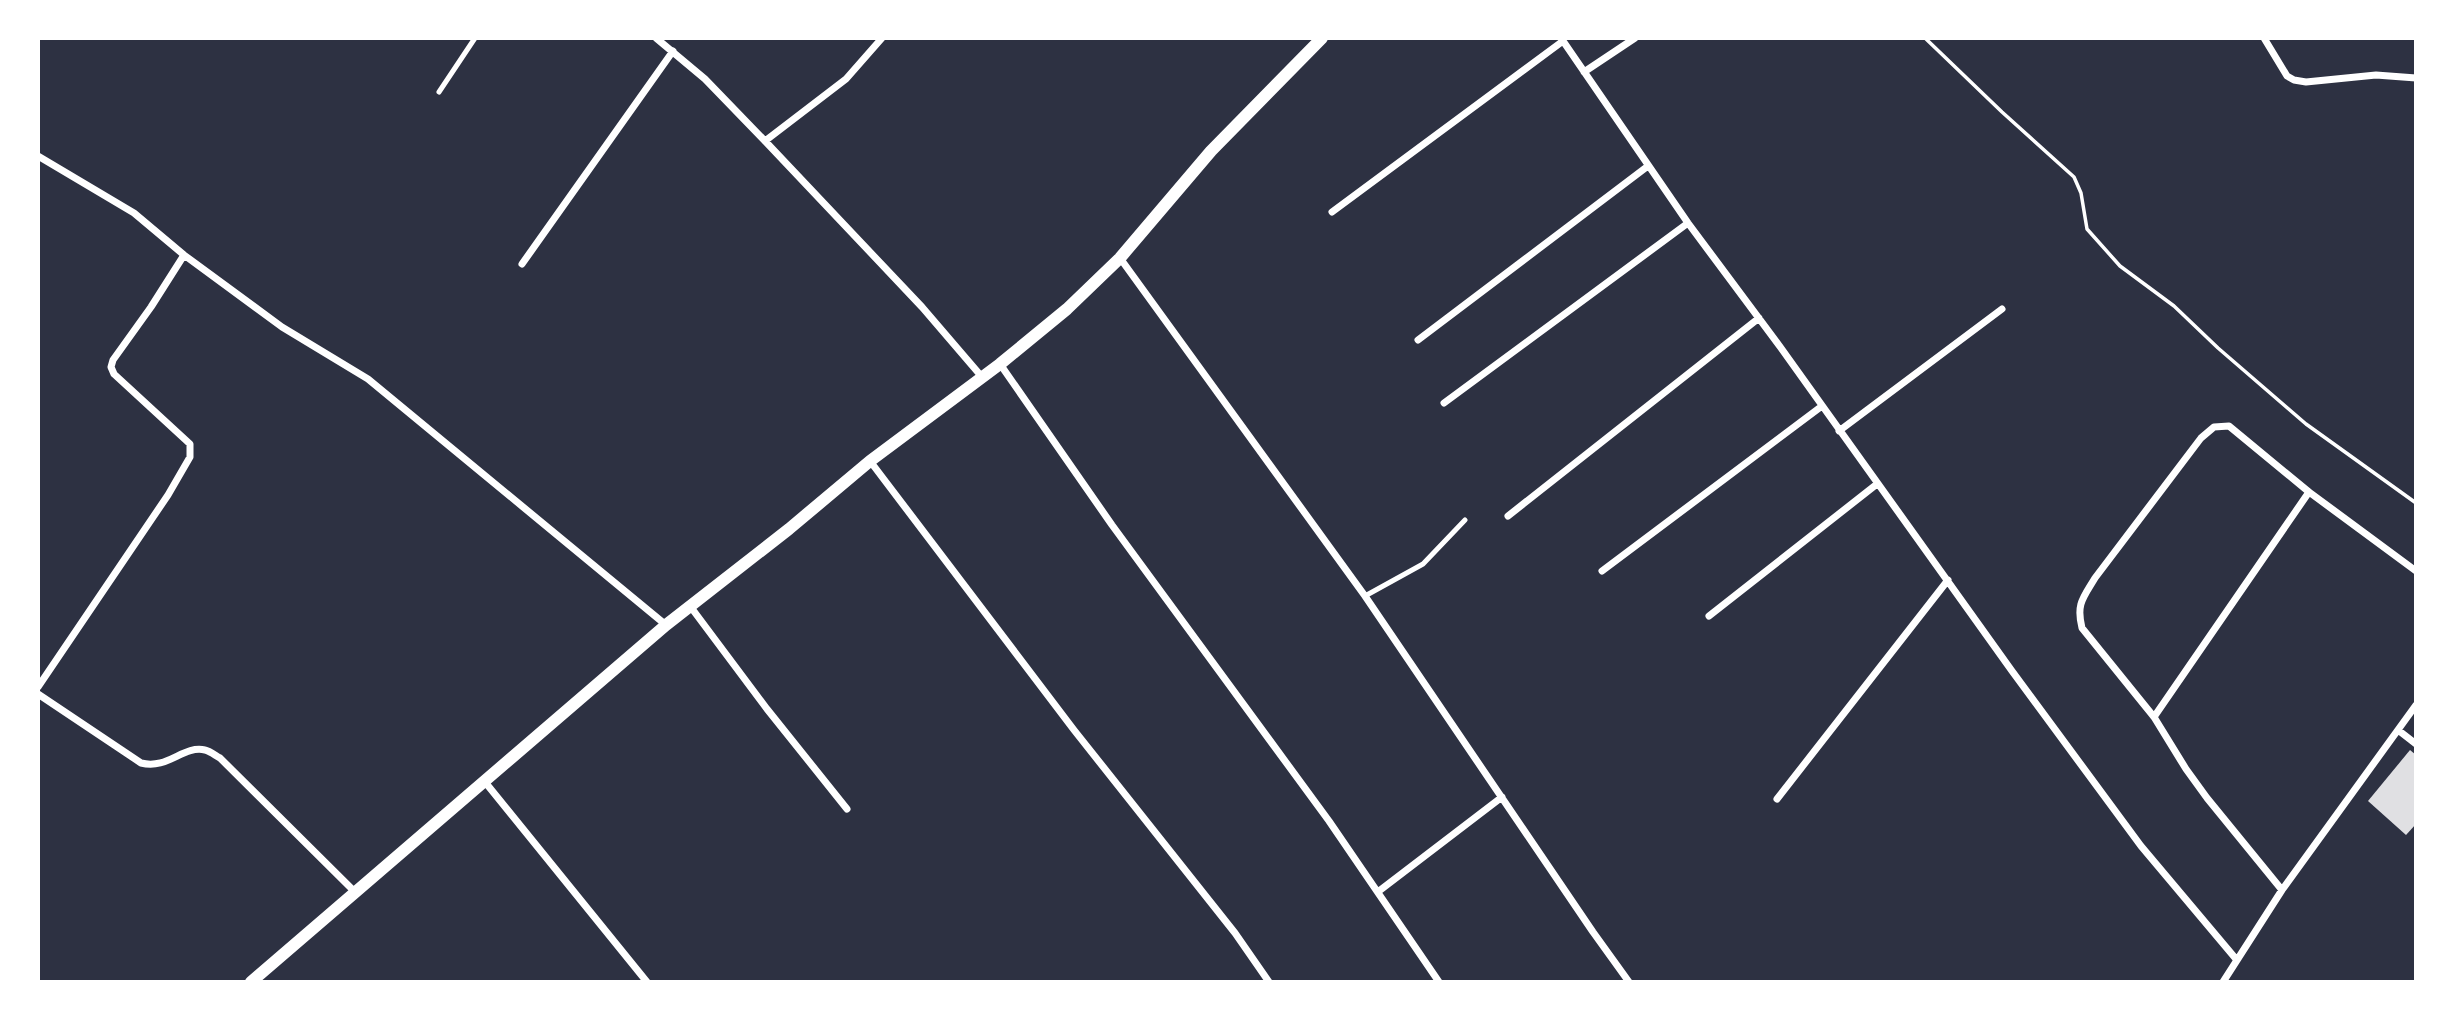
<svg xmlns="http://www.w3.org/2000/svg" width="2454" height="1020" font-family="'Work Sans',sans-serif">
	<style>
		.building { fill: #e0e0e3 }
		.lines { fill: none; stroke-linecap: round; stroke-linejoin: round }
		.path { stroke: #fff; stroke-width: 3.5 }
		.service { stroke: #fff; stroke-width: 5 }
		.minor { stroke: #fff; stroke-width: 7 }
		.tertiary { stroke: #fff; stroke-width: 12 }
	</style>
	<rect width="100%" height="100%" fill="#2d3142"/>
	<path class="building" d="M2410 750 2416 755V824L2406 835 2368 801Z"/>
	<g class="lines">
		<path class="path" d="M1925 38 2002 112 2074 177 2081 193 2087 229 2120 266 2174 306 2218 348 2306 424 2416 503"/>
		<path class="service" d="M439 92 475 38
			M1365 596 1423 564 1465 520"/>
		<path class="minor" d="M656 38 705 79 765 141 922 307 982 377
			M1561 38 1688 223 1781 348 2012 671 2141 846 2236 959
			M2264 38 2287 76 2294 80 2306 82 2376 75 2416 78
			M1584 72 1635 38
			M765 141 846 79 882 38
			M38 156 134 213 184 255 282 327 368 379 666 625
			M1332 212 1563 41
			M1120 258 1365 596 1593 932 1629 982
			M522 264 673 51
			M1418 340 1648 166
			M1000 364 1112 525 1329 821 1439 982
			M1444 403 1688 223
			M1839 431 2002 309
			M870 461 1074 730 1235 933 1269 982
			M1508 516 1759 318
			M1602 571 1822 406
			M690 606 767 709 847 809
			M1709 616 1877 484
			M38 687 168 495 190 457V444L114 374 111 367 113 360 151 307 184 255
			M38 694 141 763C168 770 183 745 205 750 210 751 216 756 220 758L354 891
			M2154 717 2309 492
			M2398 730 2416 744
			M485 782 647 982
			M1777 799 1948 580
			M2282 890 2207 798 2186 769 2154 717 2082 628C2076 604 2083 598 2095 578L2201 438 2214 427 2229 426 2309 492 2416 571
			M1379 891 1502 797
			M2223 982 2282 890 2416 705"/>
		<path class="tertiary" d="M251 982 666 625 789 529 870 461 1000 364 1067 309 1120 258 1211 151 1322 38"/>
	</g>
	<rect width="2454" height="1020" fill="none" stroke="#ffffff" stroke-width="80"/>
</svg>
